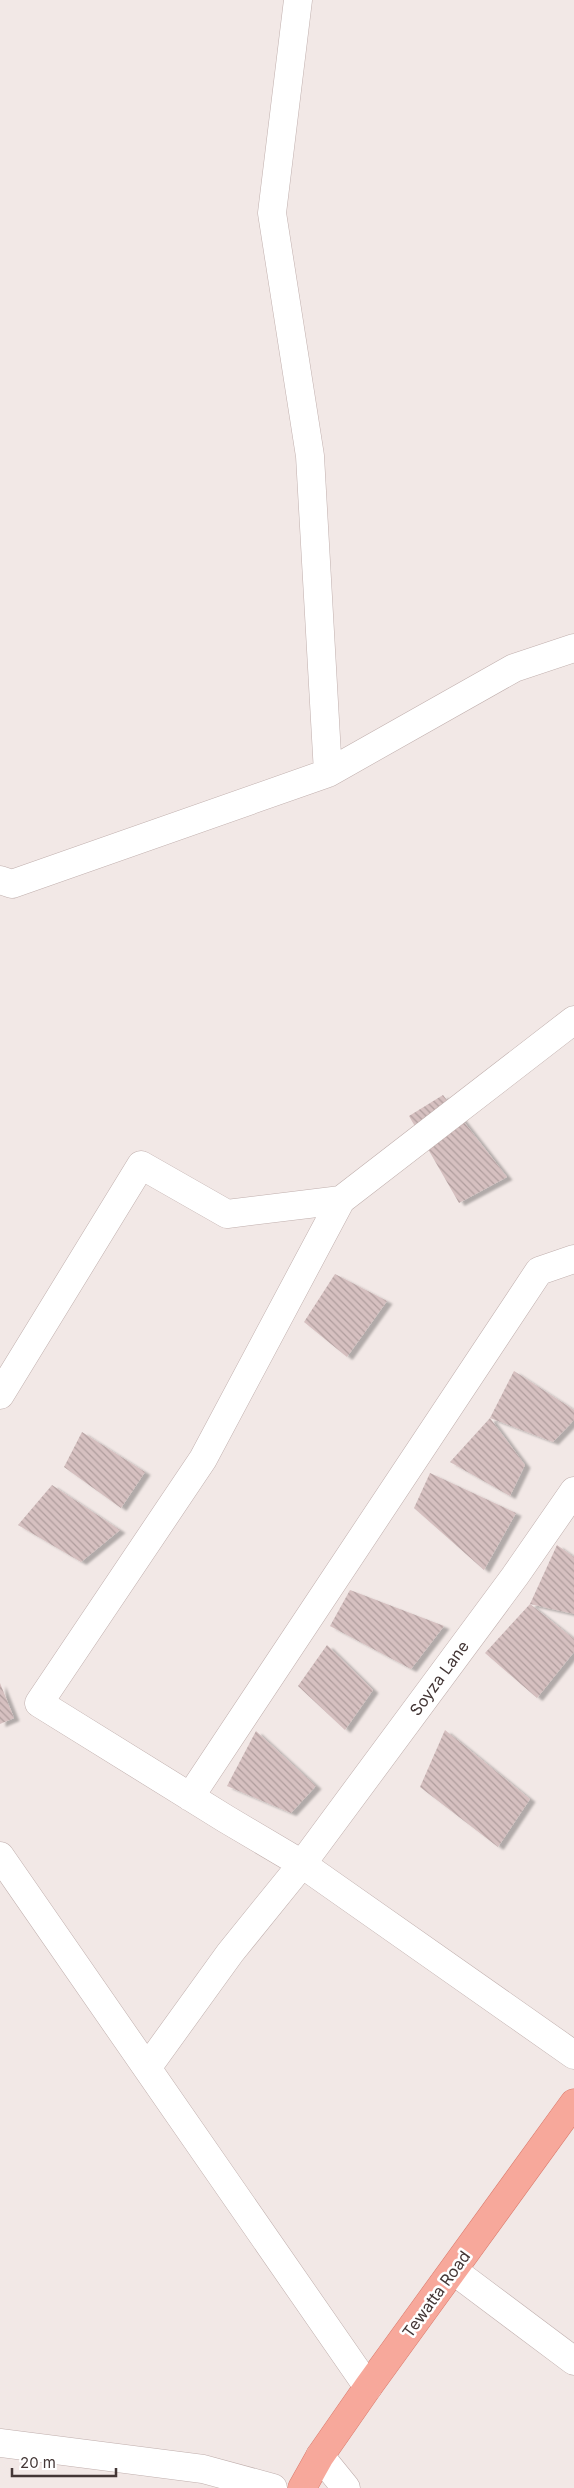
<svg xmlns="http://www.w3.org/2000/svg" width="574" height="2488" font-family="Inter,sans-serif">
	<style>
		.building { fill: url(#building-back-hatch); filter: url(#shadow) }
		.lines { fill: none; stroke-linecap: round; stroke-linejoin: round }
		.minor-casing { stroke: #c0afad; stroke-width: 29 }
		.primary-casing { stroke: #db7a6c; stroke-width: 29 }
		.minor { stroke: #fff; stroke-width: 28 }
		.primary { stroke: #f7a89b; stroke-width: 28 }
		.labels { text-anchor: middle; stroke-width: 5; stroke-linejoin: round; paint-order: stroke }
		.street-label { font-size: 16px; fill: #443736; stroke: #fff }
	</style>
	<defs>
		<pattern id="building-back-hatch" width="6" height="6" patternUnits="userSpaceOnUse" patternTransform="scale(1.25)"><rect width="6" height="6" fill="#d6c0c0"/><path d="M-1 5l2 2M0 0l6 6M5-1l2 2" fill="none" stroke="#af9d9d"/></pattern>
		<filter id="shadow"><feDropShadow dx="5.5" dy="3" stdDeviation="1" flood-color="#0004"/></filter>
	</defs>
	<rect width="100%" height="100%" fill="#f2e8e6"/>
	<path class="building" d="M443 1095 507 1177 459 1203 409 1116Z
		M335 1274 387 1301 347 1357 304 1322Z
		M514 1371 574 1410V1420L553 1442 490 1418Z
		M490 1418 525 1465 510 1496 450 1462Z
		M82 1432 145 1472 121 1508 64 1467Z
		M430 1473 516 1513 484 1570 414 1508Z
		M52 1485 120 1530 81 1562 18 1525Z
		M557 1545 574 1557V1614L530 1604Z
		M350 1590 444 1626 411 1669 330 1626Z
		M530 1604 574 1639V1652L537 1698 485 1653Z
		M327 1645 373 1690 345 1730 298 1686Z
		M0 1683 14 1718 0 1724Z
		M445 1730 530 1799 498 1847 420 1787Z
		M256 1731 316 1786 291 1813 227 1786Z"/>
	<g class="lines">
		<defs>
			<path id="minor" d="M298 0 272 213 310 456 328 773 514 668 574 648
				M0 880 12 884 328 773
				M574 1020 341 1200 203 1459 39 1703 226 1819 302 1864 574 2055
				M0 1395 141 1165 227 1214 341 1200
				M190 1797 539 1271 574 1259
				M0 1856 368 2387
				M147 2068 230 1953 302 1864 515 1576 574 1491
				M454 2271 574 2361
				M0 2443 203 2469 273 2488
				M320 2456 346 2488"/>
			<path id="primary" d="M302 2488 320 2456 368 2387 574 2103"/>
		</defs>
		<use href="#minor" class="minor-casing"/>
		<use href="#primary" class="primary-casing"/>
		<use href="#minor" class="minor"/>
		<use href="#primary" class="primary"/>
	</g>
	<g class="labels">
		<g class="street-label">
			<text transform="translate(439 1678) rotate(-54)" y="6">Soyza Lane</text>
			<text transform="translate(436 2294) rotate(-54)" y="6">Tewatta Road</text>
		</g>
	</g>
	<path d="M12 2468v8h104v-8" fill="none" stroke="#443736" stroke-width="2.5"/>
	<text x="20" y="2468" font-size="15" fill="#443736" stroke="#ffffff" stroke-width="4" paint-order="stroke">20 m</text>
</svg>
